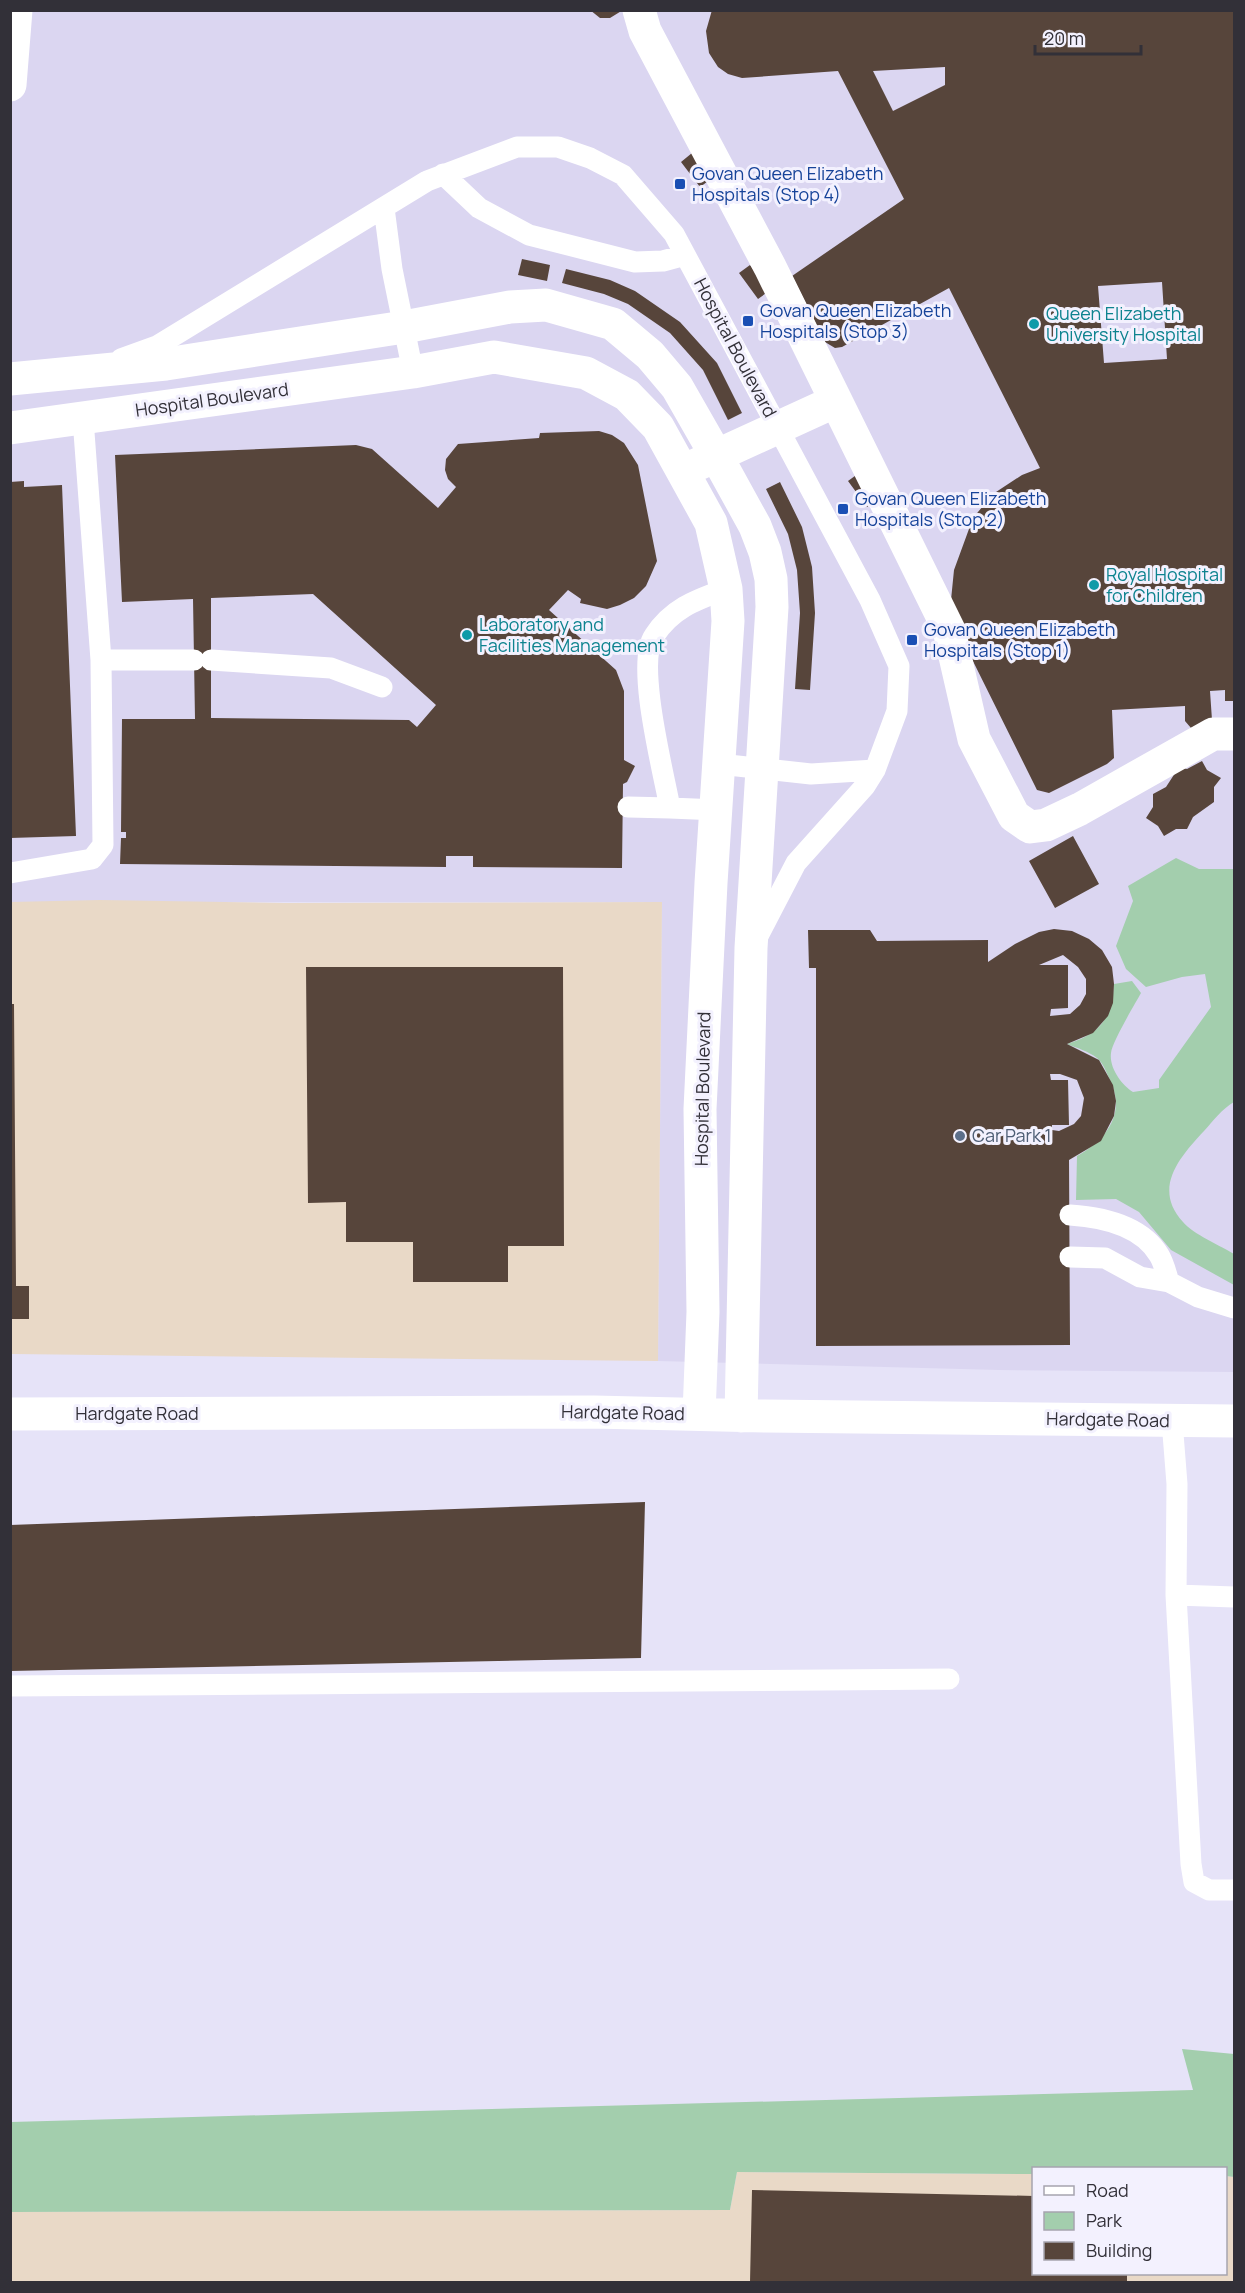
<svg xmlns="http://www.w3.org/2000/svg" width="1245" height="2293" font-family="Manrope,sans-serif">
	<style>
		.built { fill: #dbd6f1 }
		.industrial { fill: #e9d9c7 }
		.green { fill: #a3cead }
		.building { fill: #57453b; fill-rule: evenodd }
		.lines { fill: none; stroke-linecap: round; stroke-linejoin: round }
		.lane { stroke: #fff; stroke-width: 21 }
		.street { stroke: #fff; stroke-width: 33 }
		.transit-dot { fill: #1a4fb4; stroke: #f3f1fe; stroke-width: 2 }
		.culture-dot { fill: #0f9aa8; stroke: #f3f1fe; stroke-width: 2 }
		.service-dot { fill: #5c6f8a; stroke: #f3f1fe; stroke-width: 2 }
		.labels { text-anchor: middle; stroke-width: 6; stroke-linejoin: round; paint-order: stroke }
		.transit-label { font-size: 18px; fill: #164399; stroke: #f3f1fe; text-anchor: start }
		.culture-label { font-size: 18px; fill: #0d838f; stroke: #f3f1fe; text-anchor: start }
		.street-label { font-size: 18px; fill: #323038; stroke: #f3f1fe }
		.service-label { font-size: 18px; fill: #4e5e75; stroke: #f3f1fe; text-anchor: start }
	</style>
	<rect width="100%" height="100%" fill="#e6e3f8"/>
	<path class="built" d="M10 11H1234V1372L999 1370 658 1361 662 902H11Z"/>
	<path class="industrial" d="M100 900 285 903 662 902 658 1361 11 1354 10 902Z
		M737 2172 1033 2174 1034 2274H1226V2176L1234 2177V2282H11L10 2212 730 2210Z"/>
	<path class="green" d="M1176 858 1199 869H1234V1102C1222 1109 1214 1120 1204 1131 1180 1157 1152 1188 1183 1222 1193 1234 1221 1246 1234 1254V1285L1171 1250 1139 1212 1116 1199 1076 1200 1077 1156C1107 1139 1127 1113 1109 1078 1106 1071 1103 1063 1097 1058 1088 1051 1077 1048 1067 1044 1100 1034 1112 1018 1114 984L1132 981 1141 993C1135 1004 1112 1042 1111 1053 1109 1068 1122 1085 1133 1092L1159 1088V1080L1211 1007 1205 974 1182 977 1146 987 1126 969 1116 946 1133 901 1128 886Z
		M1182 2049 1234 2054V2177L1226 2176V2168H1034L1033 2174 737 2172 730 2210 11 2212V2122L1193 2090Z"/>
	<path class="building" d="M590 10H623L610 18H600Z
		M712 10H1234V701H1225V690L1210 691 1212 720 1191 728 1185 721V706L1112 710 1114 758 1107 764 1049 793 1037 790 957 629 951 600 954 570 973 518 993 494 1022 475 1040 468 949 288 842 347 835 348 825 342 792 276 904 199 838 71 742 78 728 74 718 67 709 53 706 31ZM945 67V85L893 111 873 71ZM1162 282 1167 359 1104 363 1098 286Z
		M692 153 711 179 700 187 681 162Z
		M522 259 550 265 547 281 518 275Z
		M750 265 769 291 758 299 739 273Z
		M566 269 610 280 635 291 680 322 717 363 742 413 728 420 703 370 670 333 628 304 604 294 562 283Z
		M599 431 612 435 624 443 638 465 657 561 646 586 634 598 620 605 607 609 580 603 581 599 568 590 549 610 616 670 624 691V760L635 766 627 782 623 784 622 868 473 867V856H446V867L120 864 121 838H126V832H121L122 719H195L193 599 122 602 115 455 356 445 372 449 438 508 456 487 448 479 445 470 446 459 458 444 539 438 540 433ZM313 594 436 705 417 727 409 720 211 718V598Z
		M859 473 878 499 867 507 848 481Z
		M24 481V487L62 485 76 836 10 838V482Z
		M780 482 802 527 812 567 815 613 810 690 795 689 800 613 797 570 788 534 766 489Z
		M1202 761 1207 770 1221 778 1214 787V802L1193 817 1187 829H1176L1164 836 1158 826 1146 818 1153 807V794L1166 787 1179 767 1187 769Z
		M1073 836 1099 884 1055 908 1029 861Z
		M1054 929 1072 931 1089 939 1102 950 1112 967 1114 984 1113 1003 1108 1016 1093 1033 1067 1044 1099 1060 1113 1085 1116 1101 1114 1116 1101 1141 1069 1160 1070 1345 816 1346V968H809L808 930H870L877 941 988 940V962L1015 944 1039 932ZM1063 955 1078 967 1086 979V994L1080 1005 1070 1014 1050 1016 1051 1009 1068 1008V965H1039ZM1050 1074H1060L1077 1080 1084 1098 1081 1116 1074 1124 1059 1131 1052 1130V1125H1069L1068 1080H1051Z
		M306 967H563L564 1246H508V1282H413V1242H346V1202L308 1203Z
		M10 1004H14L16 1286H29V1319H10Z
		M645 1502 641 1658 10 1671V1525Z
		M752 2190 1034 2196V2274H1127V2282H750Z"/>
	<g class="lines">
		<path class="lane" d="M443 174 479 208 529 235 635 262 663 261 685 255
			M384 208 392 269 413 372
			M121 359 157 346 427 181 517 147H558L590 158 623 175 674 234 870 600 899 666 897 711 875 770 865 786 796 863 756 940
			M101 660H194
			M211 660 331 668 382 687
			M719 764 811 774 875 770
			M628 807 670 808
			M718 810 670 808C664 774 635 663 654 636 672 608 696 600 726 589
			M10 873 92 859 103 845 101 660 83 419
			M1070 1215C1101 1217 1141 1225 1159 1255 1164 1263 1166 1273 1169 1282
			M1070 1257 1105 1258 1140 1277 1169 1282 1198 1297 1234 1308
			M1172 1421 1177 1484 1176 1595 1191 1864 1194 1882 1209 1890H1234
			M1176 1595 1234 1597
			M10 1686 949 1679"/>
		<path class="street" d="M639 10 645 31 770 267 949 630 974 739 1014 816 1030 827 1046 825 1080 809 1213 734H1234
			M10 85 16 10
			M10 379 166 364 404 327 510 307 546 305 613 324 650 355 677 387 717 457 755 526 765 552 771 579 772 607 751 948 741 1416
			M10 428 413 372 494 357 586 373 627 395 658 427 711 523 726 589 728 621 711 883 700 1109 703 1312 699 1414
			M696 465 836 401
			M10 1414 594 1412 765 1416 1234 1421"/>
	</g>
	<g class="transit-dot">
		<rect x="674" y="178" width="12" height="12" rx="3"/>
		<rect x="742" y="315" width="12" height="12" rx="3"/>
		<rect x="837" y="503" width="12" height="12" rx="3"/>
		<rect x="906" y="634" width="12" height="12" rx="3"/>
	</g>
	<g class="culture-dot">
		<circle cx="1034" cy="324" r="6"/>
		<circle cx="1094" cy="585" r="6"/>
		<circle cx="467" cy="635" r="6"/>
	</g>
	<circle class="service-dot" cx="960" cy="1136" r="6"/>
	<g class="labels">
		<g class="transit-label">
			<text x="692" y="180">Govan Queen Elizabeth<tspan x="692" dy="21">Hospitals (Stop 4)</tspan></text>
			<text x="760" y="317">Govan Queen Elizabeth<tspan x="760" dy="21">Hospitals (Stop 3)</tspan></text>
			<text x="855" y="505">Govan Queen Elizabeth<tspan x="855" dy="21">Hospitals (Stop 2)</tspan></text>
			<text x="924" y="636">Govan Queen Elizabeth<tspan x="924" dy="21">Hospitals (Stop 1)</tspan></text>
		</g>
		<g class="culture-label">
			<text x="1046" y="320">Queen Elizabeth<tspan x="1046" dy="21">University Hospital</tspan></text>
			<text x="1106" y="581">Royal Hospital<tspan x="1106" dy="21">for Children</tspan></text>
			<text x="479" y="631">Laboratory and<tspan x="479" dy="21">Facilities Management</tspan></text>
		</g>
		<g class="street-label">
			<text transform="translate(735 348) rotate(62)" y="6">Hospital Boulevard</text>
			<text transform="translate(212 400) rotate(-8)" y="6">Hospital Boulevard</text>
			<text transform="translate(703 1089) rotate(-89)" y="6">Hospital Boulevard</text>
			<text transform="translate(623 1413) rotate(1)" y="6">Hardgate Road</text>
			<text x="137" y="1420">Hardgate Road</text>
			<text transform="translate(1108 1420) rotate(1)" y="6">Hardgate Road</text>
		</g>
		<g class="service-label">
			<text x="972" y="1142">Car Park 1</text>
		</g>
	</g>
	<rect width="1245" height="2293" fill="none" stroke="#323038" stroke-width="24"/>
	<rect x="1032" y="2167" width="195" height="108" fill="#f3f1fe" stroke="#a6a4af" stroke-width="1.5"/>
	<rect x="1044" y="2186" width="30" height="9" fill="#ffffff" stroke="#a6a4af" stroke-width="1.5"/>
	<text x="1086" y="2197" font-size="18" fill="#323038">Road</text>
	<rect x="1044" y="2212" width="30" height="18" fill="#a3cead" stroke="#a6a4af" stroke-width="1.5"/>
	<text x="1086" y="2227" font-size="18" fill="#323038">Park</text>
	<rect x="1044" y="2242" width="30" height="18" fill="#57453b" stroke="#a6a4af" stroke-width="1.5"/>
	<text x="1086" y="2257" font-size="18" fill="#323038">Building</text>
	<path d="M1035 45v9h106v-9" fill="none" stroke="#323038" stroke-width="3"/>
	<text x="1044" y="45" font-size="18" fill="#323038" stroke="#f3f1fe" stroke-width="4.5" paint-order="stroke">20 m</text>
</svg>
